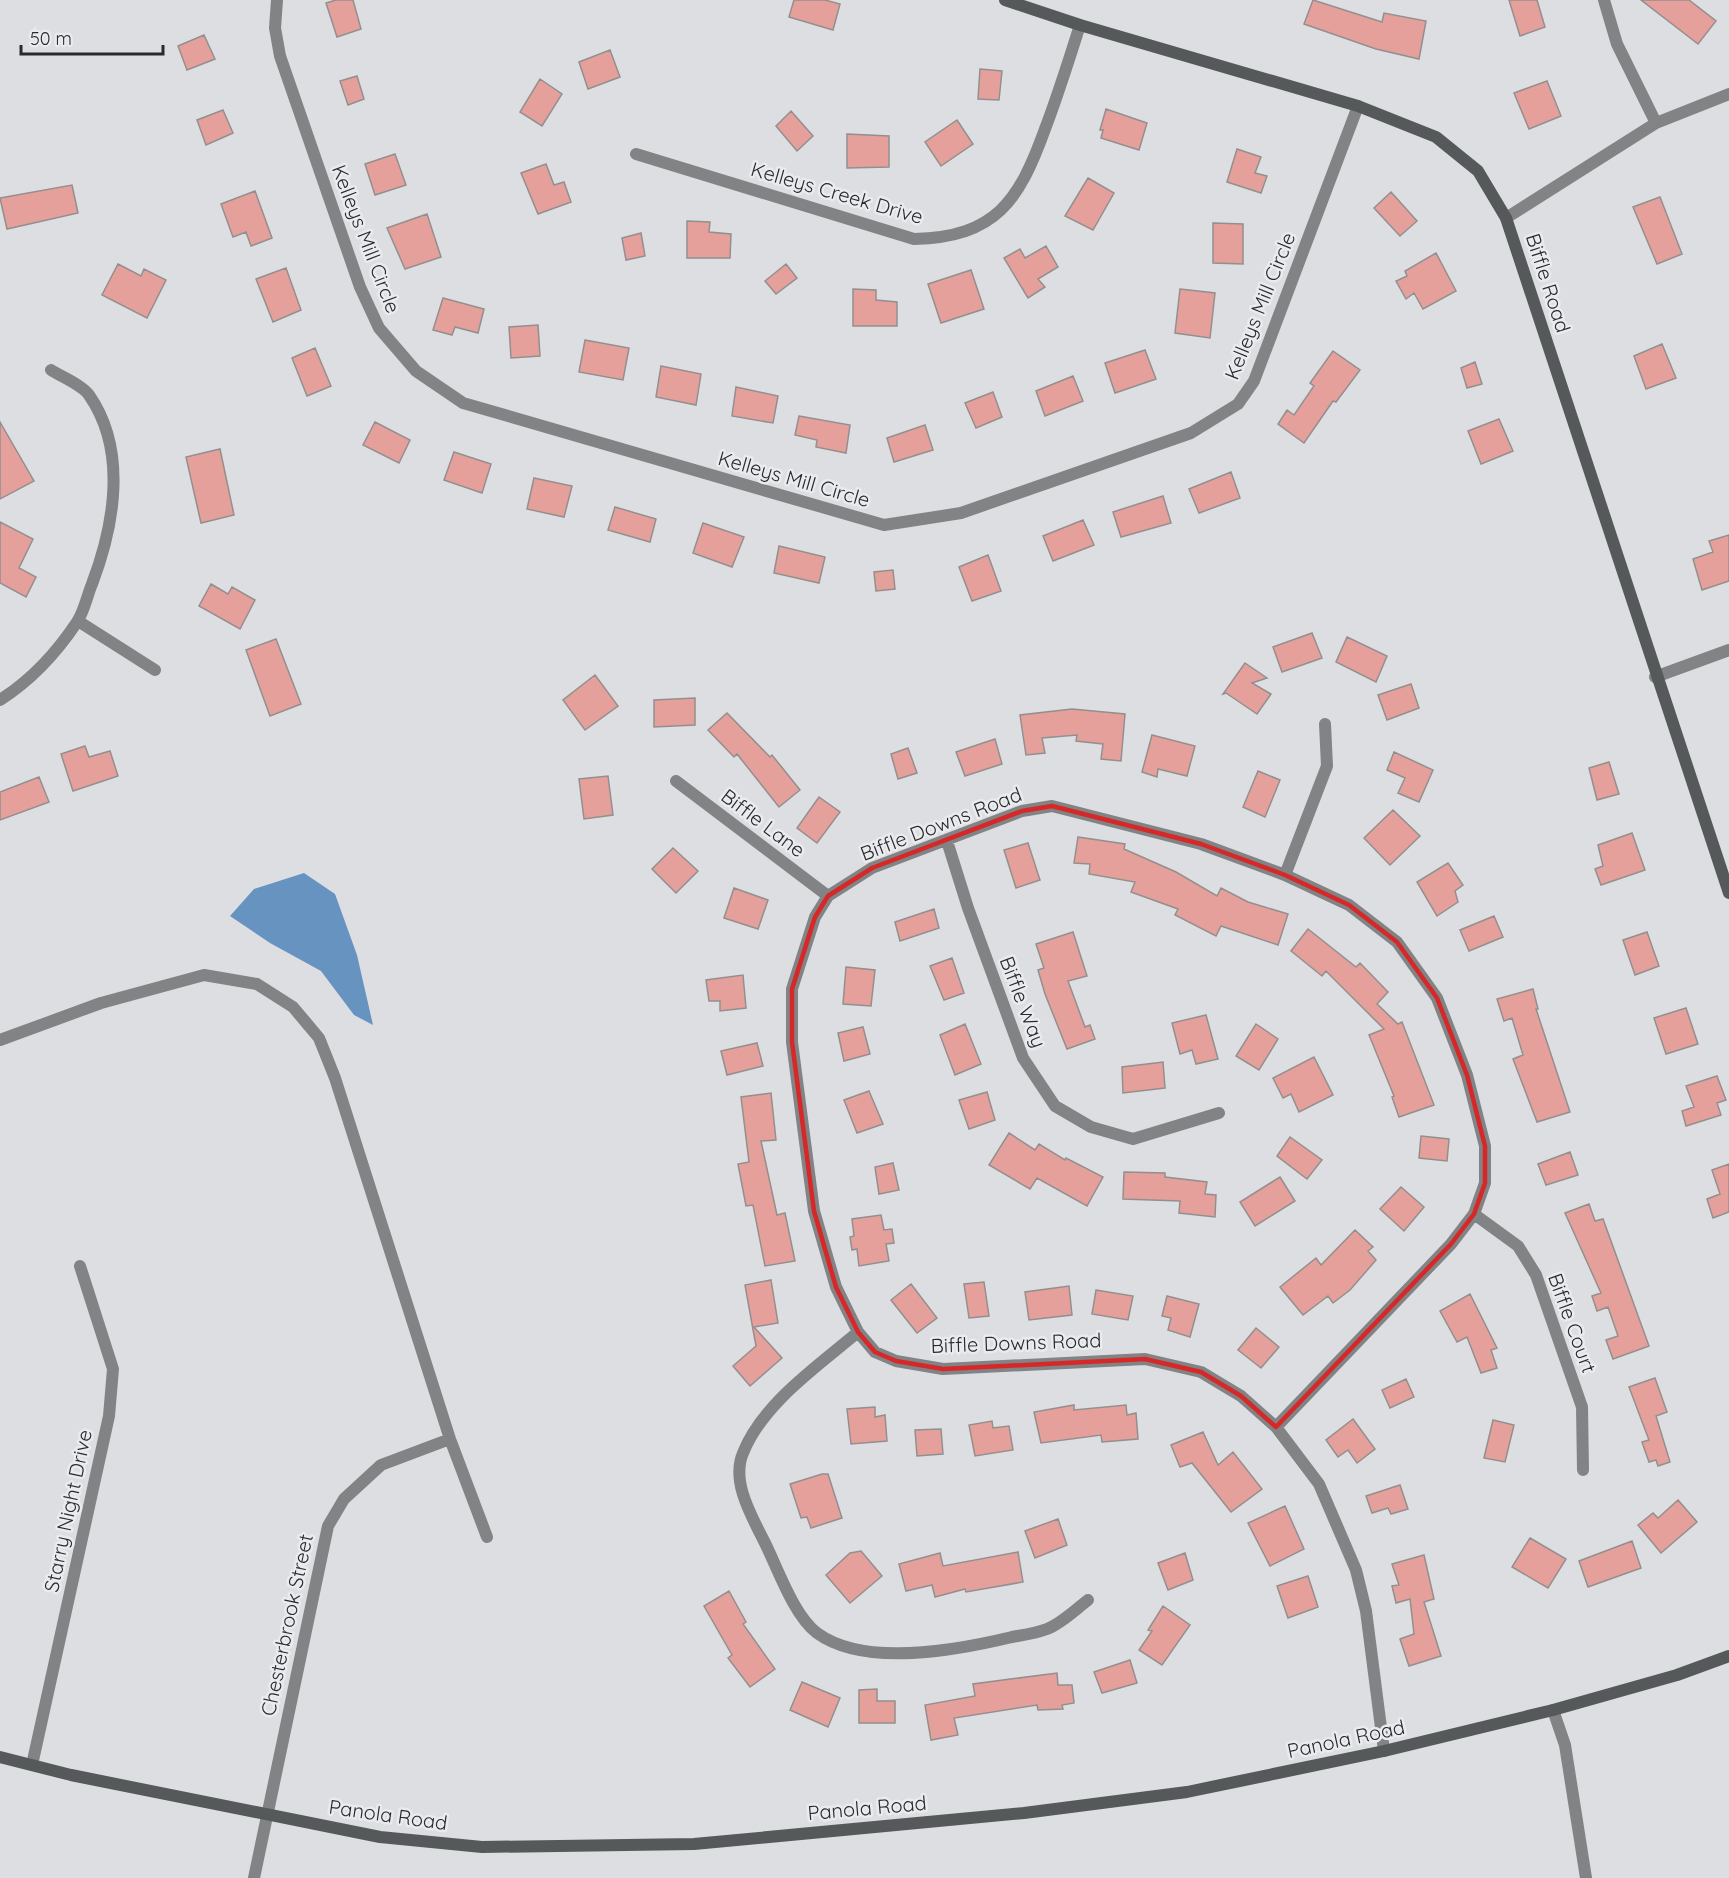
<svg xmlns="http://www.w3.org/2000/svg" width="1729" height="1878" font-family="Quicksand,sans-serif">
	<style>
		.water { fill: #6793c1 }
		.building { fill: #e6a09c; stroke: #938f8e; stroke-width: 1.5 }
		.lines { fill: none; stroke-linecap: round; stroke-linejoin: round }
		.street { stroke: #818384; stroke-width: 12 }
		.secondary { stroke: #565959; stroke-width: 12 }
		.marked { fill: none; stroke: #d62828; stroke-width: 4.5; stroke-linejoin: round }
		.labels { text-anchor: middle; stroke-width: 5; stroke-linejoin: round; paint-order: stroke }
		.street-label { font-size: 20px; fill: #292a2b; stroke: #eaebef }
	</style>
	<rect width="100%" height="100%" fill="#dddee2"/>
	<path class="water" d="M304 873 335 894 357 955 373 1025 354 1015 321 971 270 943 230 916 254 889Z"/>
	<path class="building" d="M336 0H353L361 29 337 37 326 3Z
		M794 0H825L840 4 833 30 789 17Z
		M1313 0 1382 22 1384 13 1426 21 1419 59 1376 49 1304 24Z
		M1509 0H1537L1545 27 1520 36Z
		M1641 0H1689L1716 21 1698 44Z
		M204 35 215 59 187 70 178 46Z
		M610 50 620 77 588 89 579 62Z
		M980 69 1002 71 999 100 978 99Z
		M357 76 364 99 348 105 340 81Z
		M540 79 562 94 542 126 520 112Z
		M1547 81 1561 116 1529 129 1514 93Z
		M1106 109 1147 123 1139 150 1101 138 1103 130H1100Z
		M223 110 233 133 206 145 197 120Z
		M791 111 813 136 797 151 776 126Z
		M957 120 973 144 941 166 925 142Z
		M847 134 889 136V167L847 168Z
		M1237 149 1261 157 1255 173 1267 176 1261 193 1227 182Z
		M395 154 406 185 375 195 365 164Z
		M546 164 554 185 564 182 571 202 538 214 521 173Z
		M1088 178 1114 193 1093 230 1065 216Z
		M72 185 78 213 7 229 0 198Z
		M255 191 272 238 251 246 246 232 233 237 221 204Z
		M1391 192 1417 221 1400 236 1374 208Z
		M1660 197 1682 254 1657 264 1633 207Z
		M427 214 441 257 405 269 387 228Z
		M687 221 710 222 709 232 731 234 730 258H687Z
		M1213 223 1243 224V264L1213 263Z
		M641 233 645 256 626 260 622 238Z
		M1046 246 1058 267 1038 279 1045 287 1028 298 1004 258 1020 249 1025 258Z
		M1436 253 1456 291 1423 309 1414 293 1406 299 1396 281 1407 276 1405 271Z
		M118 264 141 276 144 269 166 280 147 318 102 295Z
		M786 264 797 278 776 294 765 281Z
		M286 268 301 310 273 322 256 279Z
		M971 270 984 309 941 323 928 284Z
		M853 289 876 290V300L897 302V326H853Z
		M1180 289 1215 293 1210 338 1175 333Z
		M443 298 484 309 478 333 455 327 452 335 433 330Z
		M538 325 540 356 511 358 509 327Z
		M585 340 629 348 623 380 579 372Z
		M1662 344 1676 378 1646 389 1634 356Z
		M315 348 331 386 307 396 292 358Z
		M1145 350 1156 379 1115 393 1105 363Z
		M1333 351 1360 370 1336 402 1333 401 1304 443 1278 424 1287 410 1294 415 1314 386 1310 383Z
		M1475 362 1482 384 1467 388 1461 368Z
		M661 366 701 374 696 405 656 397Z
		M1073 376 1083 401 1045 416 1036 391Z
		M736 387 778 396 773 423 732 416Z
		M993 392 1002 417 976 428 965 403Z
		M799 416 850 425 846 453 816 447 817 440 795 435Z
		M1499 419 1513 451 1481 464 1468 431Z
		M0 422 34 481 0 499Z
		M375 422 410 440 399 463 363 445Z
		M925 425 933 450 894 462 887 438Z
		M220 449 234 515 201 523 186 457Z
		M454 452 491 464 482 493 444 480Z
		M1231 472 1240 498 1199 513 1189 489Z
		M534 478 572 486 564 517 527 509Z
		M1163 496 1171 523 1121 537 1113 512Z
		M615 507 656 519 650 542 608 530Z
		M1083 520 1094 545 1053 561 1043 536Z
		M0 522 33 539 19 568 36 577 26 597 0 583Z
		M703 523 744 537 732 567 693 553Z
		M1729 535V581L1702 590 1693 559 1713 552 1709 541Z
		M779 546 825 557 819 583 774 573Z
		M988 555 1001 591 972 601 959 567Z
		M893 570 895 589 876 591 874 572Z
		M211 584 228 594 232 587 255 600 240 629 199 606Z
		M1312 633 1322 658 1282 672 1273 647Z
		M1347 637 1387 656 1376 682 1336 662Z
		M276 639 301 704 270 716 246 650Z
		M1245 663 1267 678 1252 683 1271 694 1257 714 1226 693 1223 694Z
		M595 675 618 706 585 730 563 700Z
		M1411 684 1419 708 1387 720 1378 695Z
		M695 698V725L654 727V700Z
		M1072 709 1125 714 1121 761 1101 759 1103 744 1076 741 1077 735 1042 738 1045 753 1026 755 1020 715Z
		M727 713 770 757 772 755 800 790 779 807 737 754 734 757 708 730Z
		M1152 735 1195 746 1187 776 1158 769 1157 777 1142 772Z
		M995 739 1002 764 965 776 956 752Z
		M85 746 89 757 110 751 118 776 73 791 61 754Z
		M908 748 917 773 898 779 891 754Z
		M1394 752 1433 770 1419 802 1398 793 1405 778 1387 770Z
		M1609 762 1619 794 1597 800 1589 768Z
		M1258 771 1280 780 1265 817 1243 807Z
		M608 776 613 815 584 819 579 779Z
		M39 777 49 802 0 820V792Z
		M819 797 840 812 817 843 797 828Z
		M1393 810 1420 836 1390 865 1364 838Z
		M1632 833 1645 870 1601 885 1595 869 1603 866 1598 845Z
		M1078 837 1125 844 1124 849 1176 872 1217 896 1221 888 1248 902 1288 914 1278 945 1221 926 1216 936 1175 915 1178 909 1131 892 1135 882 1089 874 1090 864 1074 863Z
		M1028 843 1040 880 1016 888 1004 850Z
		M673 848 698 871 676 893 652 869Z
		M1448 863 1463 885 1455 891 1458 902 1437 916 1417 882Z
		M734 888 768 900 758 929 724 918Z
		M934 909 939 928 900 941 895 922Z
		M1494 916 1503 937 1469 951 1460 930Z
		M1308 929 1356 967 1360 963 1388 992 1377 1004 1398 1024 1402 1022 1434 1105 1399 1117 1392 1097 1394 1096 1369 1035 1384 1029 1326 971 1322 976 1291 951Z
		M1073 932 1087 976 1068 981 1085 1027 1090 1025 1095 1039 1067 1049 1045 994 1038 970 1044 968 1036 944Z
		M1647 932 1659 966 1635 975 1623 940Z
		M952 958 964 993 944 1000 930 966Z
		M846 967 875 970 871 1006 843 1004Z
		M743 975 746 1008 720 1011V1001H709L706 980Z
		M1533 989 1538 1009H1536L1570 1112 1537 1122 1513 1059 1523 1055 1512 1018 1504 1021 1497 999Z
		M1686 1008 1698 1044 1666 1054 1654 1018Z
		M1206 1015 1218 1059 1196 1064 1192 1050 1180 1054 1172 1023Z
		M965 1024 981 1064 955 1075 940 1035Z
		M1256 1024 1278 1039 1259 1070 1236 1056Z
		M863 1027 870 1054 844 1061 838 1033Z
		M757 1043 763 1066 727 1075 721 1051Z
		M1314 1057 1333 1095 1299 1112 1291 1094 1283 1098 1273 1078Z
		M1163 1062 1165 1088 1123 1093 1122 1067Z
		M1717 1076 1726 1100 1717 1103 1721 1115 1686 1126 1682 1111 1694 1107 1686 1086Z
		M869 1091 883 1124 857 1133 844 1100Z
		M987 1092 995 1120 969 1129 959 1100Z
		M771 1093 776 1140 761 1141 777 1215 785 1213 795 1261 765 1266 753 1205 746 1206 738 1164 749 1162 741 1097Z
		M1009 1133 1035 1150 1039 1144 1065 1160 1066 1158 1103 1177 1087 1206 1037 1178 1030 1189 989 1165Z
		M1421 1136 1449 1139 1447 1161 1419 1158Z
		M1290 1137 1322 1160 1307 1179 1277 1156Z
		M1570 1152 1578 1175 1546 1185 1538 1164Z
		M893 1163 899 1190 879 1194 875 1167Z
		M1729 1164V1212L1713 1218 1707 1199 1720 1194 1712 1170Z
		M1124 1172 1165 1173V1177L1207 1182 1205 1194 1216 1195 1215 1217 1179 1213 1180 1201 1123 1199Z
		M1280 1177 1295 1201 1255 1226 1240 1202Z
		M1401 1187 1424 1207 1404 1231 1380 1209Z
		M1589 1204 1595 1221 1603 1219 1649 1346 1613 1359 1606 1340 1618 1336 1608 1307 1597 1311 1592 1296 1601 1293 1565 1213Z
		M881 1215 884 1230 892 1229 894 1243 886 1244 889 1261 859 1266 857 1249 852 1250 850 1237 854 1236 852 1219Z
		M1355 1230 1373 1247 1368 1251 1376 1260 1350 1290 1333 1303 1328 1296 1303 1315 1280 1287 1316 1258 1321 1265Z
		M771 1280 778 1323 754 1327 782 1358 750 1386 733 1366 756 1346 745 1285Z
		M984 1282 989 1316 969 1318 964 1284Z
		M911 1284 937 1318 917 1333 891 1300Z
		M1069 1286 1072 1315 1029 1320 1025 1292Z
		M1096 1290 1133 1296 1128 1320 1092 1314Z
		M1470 1294 1497 1348 1491 1350 1497 1368 1481 1373 1467 1337 1457 1342 1440 1311Z
		M1167 1296 1199 1304 1190 1337 1168 1330 1171 1318 1162 1316Z
		M1256 1328 1279 1347 1261 1368 1238 1350Z
		M1655 1378 1667 1412 1656 1416 1670 1462 1658 1466 1656 1460 1649 1462 1642 1442 1649 1440 1629 1387Z
		M1406 1379 1414 1397 1390 1408 1382 1390Z
		M1074 1405V1410L1126 1405 1127 1415 1136 1413 1138 1439 1102 1442 1101 1435 1041 1443 1034 1412Z
		M875 1407V1417L885 1415 887 1441 851 1444 847 1409Z
		M1353 1419 1375 1449 1357 1463 1348 1450 1338 1457 1326 1440Z
		M1493 1420 1514 1425 1505 1462 1484 1458Z
		M992 1421 993 1428 1009 1426 1013 1450 975 1456 969 1425Z
		M941 1429 943 1454 917 1456 915 1430Z
		M1203 1432 1218 1465 1233 1452 1262 1489 1231 1512 1192 1463 1180 1467 1171 1445Z
		M822 1474H828L842 1518 811 1528 807 1517 801 1518 790 1484Z
		M1400 1485 1408 1509 1391 1514 1388 1508 1372 1513 1366 1496Z
		M1678 1500 1697 1522 1661 1553 1638 1525 1653 1513 1658 1518Z
		M1285 1506 1304 1549 1270 1566 1248 1523Z
		M1058 1519 1067 1545 1035 1558 1025 1531Z
		M1530 1538 1566 1559 1548 1588 1512 1567Z
		M1632 1541 1641 1568 1588 1587 1579 1561Z
		M861 1551 882 1576 850 1603 826 1575 850 1553Z
		M1018 1552 1023 1582 966 1592 965 1589 935 1597 932 1585 906 1591 899 1564 940 1553 943 1566Z
		M1185 1553 1193 1580 1168 1590 1158 1563Z
		M1424 1555 1434 1599 1424 1602 1441 1656 1409 1666 1400 1639 1414 1634 1410 1599 1396 1603 1392 1586 1399 1585 1392 1564Z
		M1308 1576 1318 1607 1288 1618 1277 1586Z
		M729 1591 746 1622 743 1624 775 1669 750 1687 728 1658 732 1655 704 1606Z
		M1163 1606 1190 1625 1162 1665 1139 1650 1152 1631 1148 1630Z
		M1130 1660 1137 1683 1102 1693 1094 1672Z
		M1057 1673 1058 1685H1072L1074 1703 1062 1705 1063 1709 1038 1710 1037 1705 954 1718 958 1735 931 1740 925 1705 975 1696 973 1684Z
		M802 1682 840 1698 828 1727 790 1710Z
		M877 1689V1701H895V1723H859V1690Z"/>
	<g class="lines">
		<path class="street" d="M277 0 275 28 280 56 360 287 379 328 416 371 463 403 884 525 961 513 1191 433 1238 404 1254 381 1358 106
			M1604 0 1617 44 1656 123
			M636 154 914 239C996 237 1019 201 1045 129 1058 95 1069 60 1080 25
			M1506 218 1656 123 1729 94
			M78 621 155 670
			M1655 677 1729 650
			M0 700C30 681 57 652 77 622 84 612 87 596 92 584 114 526 128 451 89 395 82 385 62 377 51 370
			M676 781 828 896
			M947 841 968 908 1023 1058 1055 1106 1091 1127 1133 1139 1219 1113
			M1285 875 1327 766 1325 724
			M0 1040 101 1003 204 975 257 984 293 1007 319 1038 335 1078 450 1439 487 1537
			M1474 1214 1518 1246 1536 1275 1582 1407 1583 1470
			M858 1332C818 1366 763 1403 743 1453 731 1481 751 1515 763 1539 777 1566 793 1615 817 1633 865 1668 958 1650 1012 1637 1023 1635 1037 1633 1047 1629 1062 1623 1076 1609 1088 1600
			M1276 1427 1451 1244 1474 1214 1485 1183V1146L1467 1075 1437 998 1397 942 1349 905 1285 875 1201 844 1052 806 1022 811 872 868 828 896 815 917 792 989V1042L814 1211 836 1287 858 1332 875 1352 896 1361 943 1369 1145 1359 1201 1372 1241 1396 1276 1427 1319 1484 1356 1570 1366 1611 1384 1751
			M1553 1710 1565 1745 1586 1878
			M32 1765 109 1416 113 1369 80 1266
			M254 1878 328 1526 344 1499 381 1465 450 1439"/>
		<path class="secondary" d="M1005 0 1080 25 1358 106 1436 137 1478 171 1506 218 1729 893
			M0 1757 71 1775 380 1837 482 1847 694 1844 1024 1813 1187 1792 1384 1751 1553 1710 1677 1675 1729 1656"/>
	</g>
	<path class="marked" d="M1052 806 1201 844 1285 875 1349 905 1397 942 1437 998 1467 1075 1485 1146V1183L1474 1214 1451 1244 1276 1427 1241 1396 1201 1372 1145 1359 943 1369 896 1361 875 1352 858 1332 836 1287 814 1211 792 1042V989L815 917 828 896 872 868 1022 811Z"/>
	<g class="labels">
		<g class="street-label">
			<text transform="translate(837 193) rotate(16)" y="7">Kelleys Creek Drive</text>
			<text transform="translate(366 239) rotate(69)" y="7">Kelleys Mill Circle</text>
			<text transform="translate(1548 283) rotate(72)" y="7">Biffle Road</text>
			<text transform="translate(1260 306) rotate(-68)" y="7">Kelleys Mill Circle</text>
			<text transform="translate(794 479) rotate(16)" y="7">Kelleys Mill Circle</text>
			<text transform="translate(763 823) rotate(37)" y="7">Biffle Lane</text>
			<text transform="translate(941 824) rotate(-21)" y="7">Biffle Downs Road</text>
			<text transform="translate(1023 1002) rotate(69)" y="7">Biffle Way</text>
			<text transform="translate(1572 1323) rotate(70)" y="7">Biffle Court</text>
			<text transform="translate(1016 1343) rotate(-2)" y="7">Biffle Downs Road</text>
			<text transform="translate(68 1511) rotate(-78)" y="7">Starry Night Drive</text>
			<text transform="translate(287 1625) rotate(-78)" y="7">Chesterbrook Street</text>
			<text transform="translate(1346 1739) rotate(-12)" y="7">Panola Road</text>
			<text transform="translate(867 1808) rotate(-5)" y="7">Panola Road</text>
			<text transform="translate(388 1815) rotate(8)" y="7">Panola Road</text>
		</g>
	</g>
	<path d="M21 45v9h142v-9" fill="none" stroke="#292a2b" stroke-width="3"/>
	<text x="30" y="45" font-size="18" fill="#292a2b" stroke="#eaebef" stroke-width="4.5" paint-order="stroke">50 m</text>
</svg>
